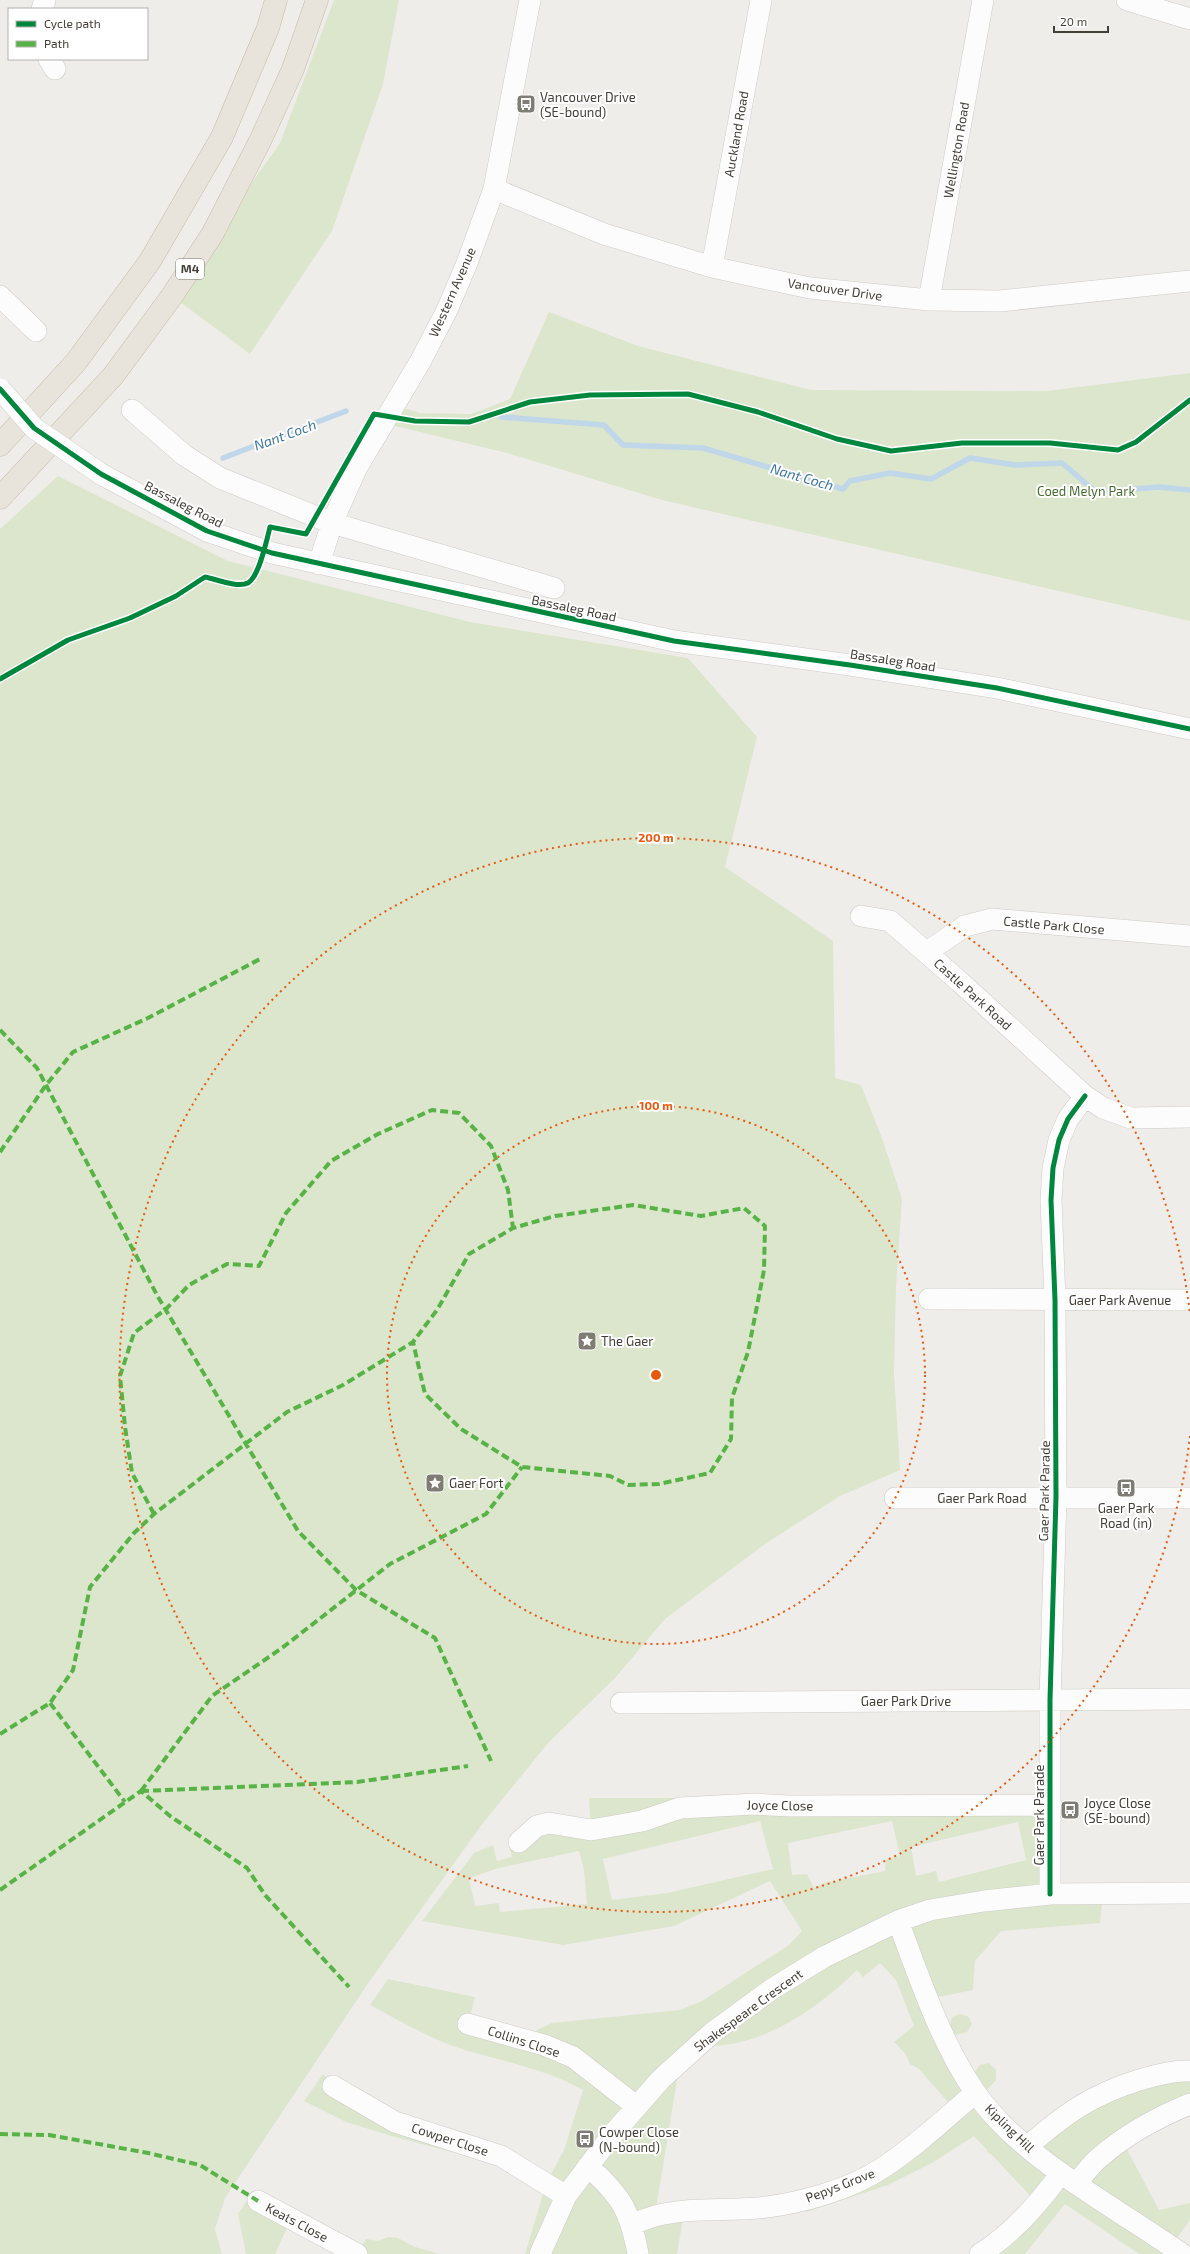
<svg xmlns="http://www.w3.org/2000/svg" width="1190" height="2254" font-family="'Exo 2',sans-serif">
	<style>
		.green { fill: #dce6cc; fill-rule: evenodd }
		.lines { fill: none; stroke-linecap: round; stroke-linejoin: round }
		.stream { stroke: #bfd7e8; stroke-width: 5.5 }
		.minor-casing { stroke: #cdcbc7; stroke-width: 22 }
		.highway-casing { stroke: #c4baa8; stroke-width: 23 }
		.minor { stroke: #fdfcfc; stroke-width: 21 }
		.highway { stroke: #e9e4db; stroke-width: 22 }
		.minor-bridge-casing { stroke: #cdcbc7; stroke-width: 22; stroke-linecap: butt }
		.minor-bridge { stroke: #fdfcfc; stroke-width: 21 }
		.quiet { stroke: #57b346; stroke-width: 4; stroke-dasharray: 8 4; stroke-linecap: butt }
		.cycleway-casing { stroke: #fff; stroke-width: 8 }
		.cycleway { stroke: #00873e; stroke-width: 5 }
		.ring { fill: none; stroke: #e8590c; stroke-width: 2; stroke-dasharray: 2 4 }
		.labels { text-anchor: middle; stroke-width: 4; stroke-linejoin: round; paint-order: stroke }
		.shield { fill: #fff; stroke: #7b7973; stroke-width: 1 }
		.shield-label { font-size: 12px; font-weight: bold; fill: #433f37 }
		.poi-label { font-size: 13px; fill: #433f37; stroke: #fff; text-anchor: start }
		.street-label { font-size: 13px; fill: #433f37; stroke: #fff }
		.park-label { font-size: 13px; fill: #476e31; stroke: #fff }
		.water-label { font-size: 14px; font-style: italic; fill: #3d76a2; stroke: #fff }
		.centre { fill: #e8590c; stroke: #fff; stroke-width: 2 }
		.ring-label { font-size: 12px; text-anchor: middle; font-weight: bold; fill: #e8590c; stroke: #fff; stroke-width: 4; stroke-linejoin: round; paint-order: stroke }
	</style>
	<rect width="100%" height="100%" fill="#efede9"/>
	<path class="green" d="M334 0H399L383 84 332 231 250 354 172 296 280 143Z
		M549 312 638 346 811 390 1047 391 1190 373V621L662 500 507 453 383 423 394 405 420 413 471 414 510 399Z
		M58 476 228 561 470 622 688 658 757 737 725 867 833 941 835 1078 861 1085 883 1141 902 1199 896 1287 894 1373 900 1470 840 1496 765 1544 665 1619 615 1678 549 1742 483 1823 369 1982 225 2198 215 2229 222 2254H0V529Z
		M589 1798H686L1051 1805 1050 1894H1103L1100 1923 1001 1931 975 1961 973 1990 928 1999 951 2051 1028 2146 1062 2117 1190 2071V2108L1122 2140 1159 2210 1190 2203V2220L1171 2246 1182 2254H1139L1065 2204 1025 2254H980L1037 2203 992 2155 987 2152V2150L974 2136 932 2163 888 2185 806 2212 802 2200 822 2194 955 2110 919 2069 910 2064 905 2053 894 2042 914 2026 896 1980 880 1963 863 1977 857 1970C814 2012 760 2049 698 2046L680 2061 655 2215 684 2212 677 2254H525L543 2194 524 2180 486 2161 395 2137 346 2122 304 2101 323 2074 333 2086 546 2184 564 2150 583 2090C546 2069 505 2062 465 2050 432 2040 400 2021 370 2005L388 1979 475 1997 468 2024 531 2041 537 2030 552 2023 680 2010 702 2001 789 1945 802 1931 770 1881 674 1926 563 1945 422 1921 474 1853 493 1845 497 1861 512 1857 509 1844 537 1826 591 1830ZM760 1821 773 1869 667 1893 612 1900 603 1859ZM892 1821 900 1856 886 1860 885 1871 824 1883 814 1888 807 1874 792 1875 788 1843ZM1018 1822 1026 1860 939 1882 936 1871 916 1876 911 1847ZM579 1851 584 1870 587 1904 500 1912 499 1903 475 1906 469 1878 499 1868Z
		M960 2014 969 2017 972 2024 967 2032 955 2035 949 2029 952 2017Z
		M989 2063 996 2070V2080L987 2090 978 2083 974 2073 980 2065Z
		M250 2196 291 2219 275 2254H246L238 2214Z
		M388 2237 398 2238 415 2247 440 2254H357L366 2239 378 2241Z"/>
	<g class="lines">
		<path class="stream" d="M501 417 604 425 623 445 703 448 843 489 850 481 890 473 931 479 970 458 1015 465 1062 463 1096 492 1160 487 1190 490
			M223 458 346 411"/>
		<defs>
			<path id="minor" d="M1127 0 1190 19
				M42 9 45 0
				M49 59 55 69
				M494 189 604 234 712 267 810 288 929 300 1000 301 1190 281
				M712 267 761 0
				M0 296 36 331
				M929 300 983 0
				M132 410 184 455 220 478 332 523 554 588
				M101 474 207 531 272 553 674 641 850 665 997 688 1190 729
				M319 564 332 523 357 467 420 362 447 310 467 263 494 189 530 0
				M861 916 890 921 960 982 1085 1096 1103 1108 1131 1118 1190 1117
				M927 952 965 926 992 919 1190 936
				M929 1299 1190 1300
				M895 1498H1190
				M621 1703 1190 1699
				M519 1842 537 1826 549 1823 591 1830 642 1821 680 1808 755 1804 789 1806 1051 1805
				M1050 1894V1700L1056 1497 1055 1300 1051 1200 1053 1168 1059 1140 1068 1119 1085 1096
				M898 1921C920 1979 940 2041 975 2092 1021 2159 1116 2207 1182 2254
				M468 2024 544 2045 573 2057 636 2106
				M333 2086 395 2122 501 2156 566 2196
				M1028 2146C1065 2114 1091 2095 1139 2080 1155 2075 1173 2070 1190 2071
				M588 2166C621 2196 630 2210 638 2254
				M1076 2184C1084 2175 1091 2164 1100 2157 1127 2134 1158 2117 1190 2104
				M258 2201 357 2254
				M633 2224C640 2221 648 2218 655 2216 688 2207 724 2211 758 2208 798 2204 850 2190 884 2167 917 2145 946 2118 975 2093
				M540 2254 566 2196 612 2135 661 2079 712 2033 772 1989 824 1957 898 1921 930 1910 984 1901 1050 1894 1190 1893
				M980 2254C1011 2235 1040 2202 1061 2173"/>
			<path id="highway" d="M0 445 76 362 150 261 222 137 268 28 276 0
				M0 498 113 376 172 296 213 233 261 139 293 69 317 0"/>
		</defs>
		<use href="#minor" class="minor-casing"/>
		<use href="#highway" class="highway-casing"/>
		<use href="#minor" class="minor"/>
		<use href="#highway" class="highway"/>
		<defs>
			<path id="minor-bridge" d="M0 389 34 428 101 474"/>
		</defs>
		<use href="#minor-bridge" class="minor-bridge-casing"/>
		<use href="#minor-bridge" class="minor-bridge"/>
		<path class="quiet" d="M0 1030 37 1068 158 1297 298 1531 356 1590 435 1638 491 1761
			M0 1152 46 1085 73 1052 148 1018 260 959
			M154 1514 132 1473 125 1427 120 1376 134 1333 166 1309 189 1285 227 1264 259 1266 286 1213 331 1161 378 1134 432 1110 459 1113 491 1146 508 1190 513 1228
			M50 1703 125 1802
			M0 1734 50 1703 73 1670 90 1587 134 1533 154 1514 287 1412 343 1385 413 1342 437 1310 469 1254 513 1228 555 1216 633 1205 701 1216 744 1208 765 1226 764 1270 748 1352 732 1398 731 1439 710 1473 659 1484 628 1485 610 1476 522 1467 461 1429 425 1394 413 1342
			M141 1791 212 1696 282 1648 390 1564 486 1514 522 1467
			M141 1791 357 1782 468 1766
			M0 1890 141 1791 170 1816 247 1868 265 1895 349 1987
			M0 2134 49 2135 148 2153 200 2165 258 2201"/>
		<defs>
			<path id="cycleway" d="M0 389 34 428 101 474 207 531 272 553 674 641 850 665 997 688 1190 729
				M0 679 68 640 130 618 176 596 205 577C216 579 237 588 248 583 259 577 267 539 270 527L306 534 374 414 415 421 469 422 530 402 590 395 688 394 758 412 837 439 891 451 962 443H1050L1118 450 1136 442 1190 400
				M1050 1894V1700L1056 1497 1055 1300 1051 1200 1053 1168 1059 1140 1068 1119 1085 1096"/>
		</defs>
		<use href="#cycleway" class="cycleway-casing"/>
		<use href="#cycleway" class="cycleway"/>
	</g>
	<g class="ring">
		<circle cx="656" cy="1375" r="269"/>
		<path d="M1190 1436A537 537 0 1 1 1190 1314"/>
	</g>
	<defs>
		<symbol id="bus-square" viewBox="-11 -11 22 22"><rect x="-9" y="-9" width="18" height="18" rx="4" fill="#7f7c75" stroke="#fff"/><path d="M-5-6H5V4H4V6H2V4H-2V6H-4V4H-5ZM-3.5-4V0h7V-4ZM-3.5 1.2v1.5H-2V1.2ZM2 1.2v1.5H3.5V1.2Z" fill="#fff"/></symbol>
		<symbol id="sight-square" viewBox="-11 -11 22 22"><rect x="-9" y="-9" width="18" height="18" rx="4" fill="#7f7c75" stroke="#fff"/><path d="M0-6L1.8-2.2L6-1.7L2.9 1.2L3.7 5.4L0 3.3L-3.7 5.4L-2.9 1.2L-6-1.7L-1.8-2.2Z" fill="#fff"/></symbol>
	</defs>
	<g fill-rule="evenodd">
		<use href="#bus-square" x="515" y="93" width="22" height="22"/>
		<use href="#sight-square" x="576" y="1330" width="22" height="22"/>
		<use href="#sight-square" x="424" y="1472" width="22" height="22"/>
		<use href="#bus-square" x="1115" y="1477" width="22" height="22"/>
		<use href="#bus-square" x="1059" y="1799" width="22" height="22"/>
		<use href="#bus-square" x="574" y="2128" width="22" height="22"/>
	</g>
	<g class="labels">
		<rect class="shield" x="176" y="259" width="28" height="20" rx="3"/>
		<g class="shield-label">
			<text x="190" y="273">M4</text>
		</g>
		<g class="poi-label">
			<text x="540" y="102">Vancouver Drive<tspan x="540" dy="15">(SE-bound)</tspan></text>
			<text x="601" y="1346">The Gaer</text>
			<text x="449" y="1488">Gaer Fort</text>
			<text x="1126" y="1513" text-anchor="middle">Gaer Park<tspan x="1126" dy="15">Road (in)</tspan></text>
			<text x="1084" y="1808">Joyce Close<tspan x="1084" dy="15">(SE-bound)</tspan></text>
			<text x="599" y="2137">Cowper Close<tspan x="599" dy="15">(N-bound)</tspan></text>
		</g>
		<g class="street-label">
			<text transform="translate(736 134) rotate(-80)" y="5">Auckland Road</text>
			<text transform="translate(956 150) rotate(-80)" y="5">Wellington Road</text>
			<text transform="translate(835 289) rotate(8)" y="5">Vancouver Drive</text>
			<text transform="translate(452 292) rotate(-66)" y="5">Western Avenue</text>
			<text transform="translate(184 504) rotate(27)" y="5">Bassaleg Road</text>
			<text transform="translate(574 608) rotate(12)" y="5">Bassaleg Road</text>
			<text transform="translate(893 660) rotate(9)" y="5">Bassaleg Road</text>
			<text transform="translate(1054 925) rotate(5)" y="5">Castle Park Close</text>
			<text transform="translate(973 994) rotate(42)" y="5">Castle Park Road</text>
			<text x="1120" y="1305">Gaer Park Avenue</text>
			<text transform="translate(1044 1491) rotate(-89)" y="5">Gaer Park Parade</text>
			<text x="982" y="1503">Gaer Park Road</text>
			<text x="906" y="1706">Gaer Park Drive</text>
			<text transform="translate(780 1805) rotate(1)" y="5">Joyce Close</text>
			<text transform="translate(1039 1815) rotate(-90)" y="5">Gaer Park Parade</text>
			<text transform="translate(748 2010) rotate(-36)" y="5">Shakespeare Crescent</text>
			<text transform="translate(524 2041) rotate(18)" y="5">Collins Close</text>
			<text transform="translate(1010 2128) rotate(44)" y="5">Kipling Hill</text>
			<text transform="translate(450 2139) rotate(18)" y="5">Cowper Close</text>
			<text transform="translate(840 2185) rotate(-21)" y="5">Pepys Grove</text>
			<text transform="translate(297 2222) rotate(28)" y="5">Keats Close</text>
		</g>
		<g class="park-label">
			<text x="1086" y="496">Coed Melyn Park</text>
		</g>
		<g class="water-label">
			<text transform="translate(285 435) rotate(-20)" y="5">Nant Coch</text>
			<text transform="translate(802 477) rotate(16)" y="5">Nant Coch</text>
		</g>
	</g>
	<circle cx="656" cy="1375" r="6" class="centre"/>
	<g class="ring-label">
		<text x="656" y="842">200 m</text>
		<text x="656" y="1110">100 m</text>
	</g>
	<rect x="8" y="8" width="140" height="52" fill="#ffffff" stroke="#b4b2af"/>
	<rect x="16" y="21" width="20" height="6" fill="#00873e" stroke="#b4b2af"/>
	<text x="44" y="28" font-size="12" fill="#433f37">Cycle path</text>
	<rect x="16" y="41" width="20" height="6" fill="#57b346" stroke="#b4b2af"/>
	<text x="44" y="48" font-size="12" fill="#433f37">Path</text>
	<path d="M1054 26v6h54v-6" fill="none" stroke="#433f37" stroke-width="2"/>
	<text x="1060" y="26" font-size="12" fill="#433f37" stroke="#ffffff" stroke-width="3" paint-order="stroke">20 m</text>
</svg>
